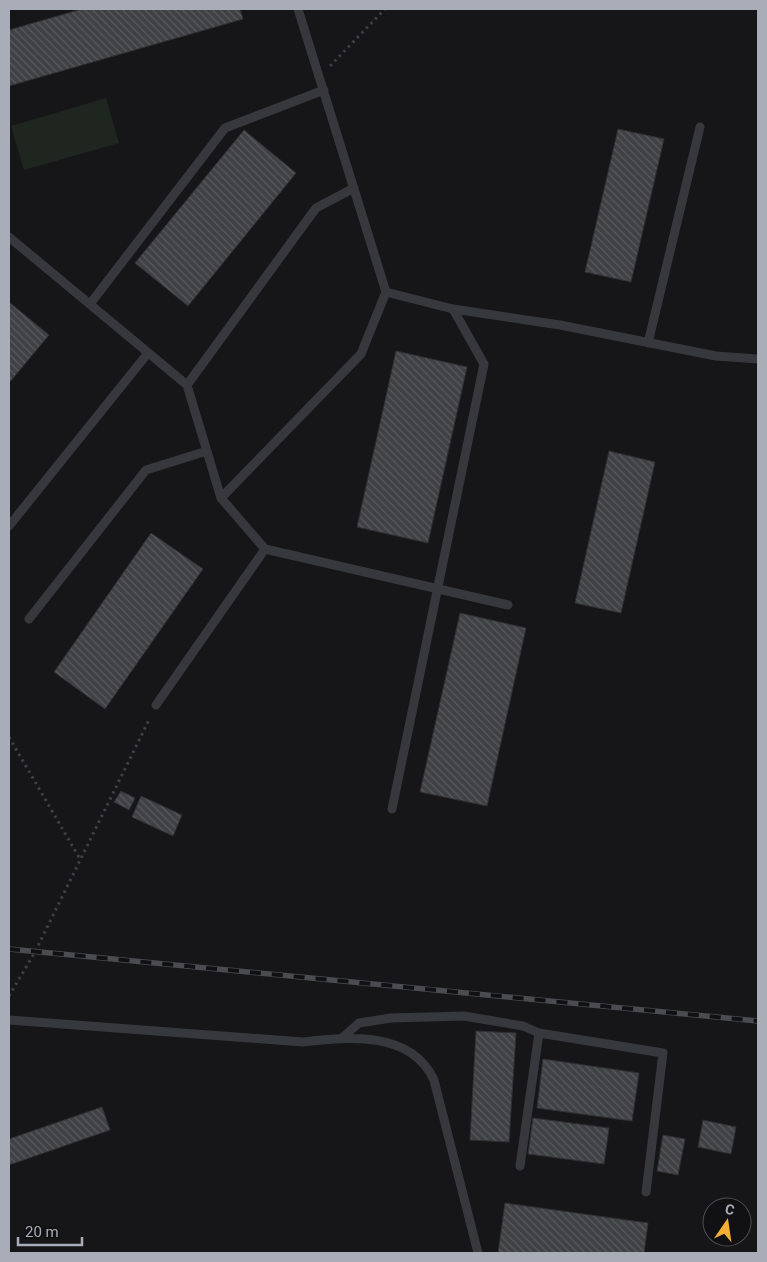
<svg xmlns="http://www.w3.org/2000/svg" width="767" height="1262" font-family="Roboto,sans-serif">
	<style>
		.garden { fill: #1e261f }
		.building { fill: url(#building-back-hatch); stroke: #303034 }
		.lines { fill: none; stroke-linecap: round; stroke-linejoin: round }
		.path { stroke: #3d3f44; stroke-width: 3; stroke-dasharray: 2.5 4; stroke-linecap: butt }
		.lane { stroke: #37383d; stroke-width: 9 }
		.rail-casing { stroke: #4a4c52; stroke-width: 5.5 }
		.rail { stroke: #111113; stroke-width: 4; stroke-dasharray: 11; stroke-linecap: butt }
	</style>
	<defs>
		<pattern id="building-back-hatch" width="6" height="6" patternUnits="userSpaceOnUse" patternTransform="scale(1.25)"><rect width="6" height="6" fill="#404145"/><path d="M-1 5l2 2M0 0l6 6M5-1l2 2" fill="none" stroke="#595a5e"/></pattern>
	</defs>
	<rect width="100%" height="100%" fill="#161618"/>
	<path class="garden" d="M106 98 119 143 24 170 11 126Z"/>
	<path class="building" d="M82 9H240L243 19 9 86V30Z
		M618 129 664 139 631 282 585 272Z
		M244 130 296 173 188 306 135 263Z
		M9 302 49 335 9 383Z
		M396 351 467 367 428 543 357 527Z
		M609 451 655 462 621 613 575 603Z
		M151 533 203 569 105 709 54 672Z
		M460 613 526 628 487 806 420 792Z
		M121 791 135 798 129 810 114 802Z
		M141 796 182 815 173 836 132 817Z
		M476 1031 516 1033 509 1142 470 1140Z
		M543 1059 639 1073 632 1121 537 1108Z
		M102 1107 110 1130 9 1165V1139Z
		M533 1118 609 1128 604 1164 528 1154Z
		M703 1120 736 1127 731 1154 698 1147Z
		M663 1135 685 1139 678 1175 657 1171Z
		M505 1203 648 1223 644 1253H498Z"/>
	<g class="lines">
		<path class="path" d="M330 66 385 9
			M9 737 80 859
			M9 996 35 952 150 718"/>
		<path class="lane" d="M9 237 187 385 221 498 265 549
			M386 292 453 309 484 364 392 809
			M90 304 225 128 324 90
			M453 309 560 325 716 356 758 359
			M648 343 700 127
			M187 385 316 208 354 188
			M221 498 361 354 386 292 298 9
			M9 526 148 353
			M29 619 146 470 207 451
			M156 705 265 549 508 605
			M9 1020 303 1042C348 1037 411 1030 434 1080L478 1253
			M342 1038 359 1023 391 1018 464 1016 523 1026 539 1033 663 1053 646 1192
			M520 1166 539 1033"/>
		<defs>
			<path id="rail" d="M9 949 758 1021"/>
		</defs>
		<use href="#rail" class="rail-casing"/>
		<use href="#rail" class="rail"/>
	</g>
	<rect width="767" height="1262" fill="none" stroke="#a8adb8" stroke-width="20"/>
	<g transform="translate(727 1222) rotate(13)"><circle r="24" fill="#111113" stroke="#4d4f55"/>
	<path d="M0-4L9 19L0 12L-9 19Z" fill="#f2b134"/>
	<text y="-8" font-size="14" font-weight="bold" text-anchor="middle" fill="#a8adb8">С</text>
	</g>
	<path d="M18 1237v8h64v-8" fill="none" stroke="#a8adb8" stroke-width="2.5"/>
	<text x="25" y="1237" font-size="15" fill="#a8adb8" stroke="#111113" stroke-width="4" paint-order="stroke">20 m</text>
</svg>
